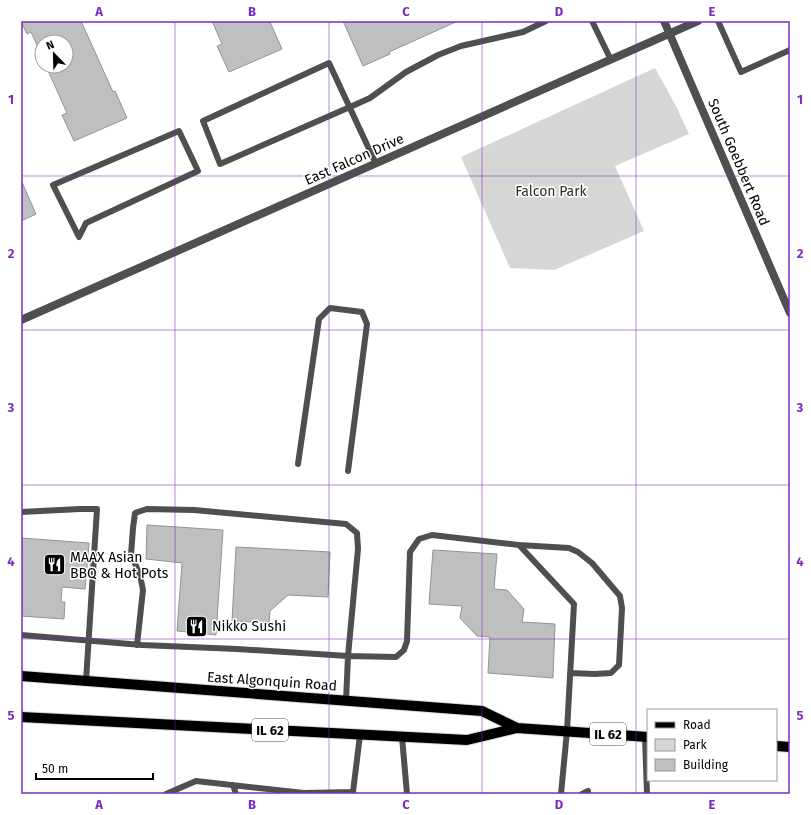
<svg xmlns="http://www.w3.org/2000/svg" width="811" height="815" font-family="'Fira Sans',sans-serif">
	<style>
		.green { fill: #d6d6d6 }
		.building { fill: #bfbfbf; stroke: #939393 }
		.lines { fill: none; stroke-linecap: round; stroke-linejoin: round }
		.primary-casing { stroke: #dbdbdb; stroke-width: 12 }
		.service { stroke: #4f4f4f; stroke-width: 6 }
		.minor { stroke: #4f4f4f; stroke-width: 8 }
		.primary { stroke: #000; stroke-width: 10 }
		.grid { fill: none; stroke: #7b2cbf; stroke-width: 1; stroke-opacity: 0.55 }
		.labels { text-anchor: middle; stroke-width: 3; stroke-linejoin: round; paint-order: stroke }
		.shield { fill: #fff; stroke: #4c4c4c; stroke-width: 1 }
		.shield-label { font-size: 13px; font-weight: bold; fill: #000 }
		.street-label { font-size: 14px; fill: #000; stroke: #fff }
		.park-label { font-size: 14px; fill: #2d2d2d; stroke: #fff }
		.poi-label { font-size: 14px; fill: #000; stroke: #fff; text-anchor: start }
		.neatline { fill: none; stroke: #7b2cbf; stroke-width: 1.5 }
		.grid-label { font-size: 13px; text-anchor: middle; font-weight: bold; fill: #7b2cbf }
	</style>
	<rect width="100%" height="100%" fill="#fff"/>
	<path class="green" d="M655 68 676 106 689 134 615 166 644 231 554 270 510 268 461 157Z"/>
	<path class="building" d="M21 21H81L113 92 115 91 127 118 74 141 62 115 67 113 46 66H66V42H42V56L31 32 27 34Z
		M212 21H267L268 23 270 22 282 49 229 72 217 46 222 44Z
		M343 21H458L389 52 390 54 363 66Z
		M21 180 36 214 21 221Z
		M147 525 223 530 216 635 177 631 182 563 146 559Z
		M21 538 89 543 85 589 62 587 61 602H65L64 619 21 616Z
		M236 547 330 552 328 597 288 595 270 611 269 623 232 621Z
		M433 550 497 554 494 589 507 590 524 609 522 622 555 624 553 678 488 673 490 637 477 636 460 618 462 606 429 604Z"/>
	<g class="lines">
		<defs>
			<path id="primary" d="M21 676 482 711 517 728
				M21 717 467 740 517 728 648 737
				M776 746 790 747"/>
		</defs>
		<use href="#primary" class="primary-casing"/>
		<path class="service" d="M592 21 611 60
			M718 21 741 72 790 50
			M179 131 198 171 86 223 79 237 53 185Z
			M376 164 329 63 203 121 220 164 350 107 370 98 406 72 438 55 461 46 523 32 546 21
			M298 464 319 319 330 308 362 312 367 324 348 471
			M21 512 80 509H97L86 681
			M519 545 569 548 578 552 592 563 620 596 622 608 619 665 611 673 595 674 570 673
			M21 635 142 645 237 649 348 656 346 701
			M137 645 143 590 140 575 131 555 133 528 135 513 147 509 194 510 346 524 357 533 358 549 348 656 396 657 404 650 407 641 410 552 419 539 432 535 519 545 574 604 567 731 561 794
			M402 737 407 794
			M645 737 647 794
			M233 785 236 794
			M166 794 196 781 304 793 353 792 360 735
			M582 794 588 791"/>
		<path class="minor" d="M664 21 790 313
			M21 320 698 21"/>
		<use href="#primary" class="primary"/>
	</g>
	<path class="grid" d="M175 21V794M329 21V794M482 21V794M636 21V794M21 176H790M21 330H790M21 485H790M21 639H790"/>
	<defs>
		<symbol id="restaurant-square" viewBox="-11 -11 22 22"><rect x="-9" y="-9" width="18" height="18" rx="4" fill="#000" stroke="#fff"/><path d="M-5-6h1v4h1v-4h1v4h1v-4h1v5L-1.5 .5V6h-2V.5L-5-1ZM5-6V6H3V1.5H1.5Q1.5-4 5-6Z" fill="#fff"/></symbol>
	</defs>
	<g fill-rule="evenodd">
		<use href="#restaurant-square" x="42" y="552" width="25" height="25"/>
		<use href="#restaurant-square" x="184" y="614" width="25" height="25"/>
	</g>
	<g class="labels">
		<g class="shield">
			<rect x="252" y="719" width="36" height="22" rx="3"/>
			<rect x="590" y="723" width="36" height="22" rx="3"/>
		</g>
		<g class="shield-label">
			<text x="270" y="735">IL 62</text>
			<text x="608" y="739">IL 62</text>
		</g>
		<g class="street-label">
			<text transform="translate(354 159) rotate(-24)" y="5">East Falcon Drive</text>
			<text transform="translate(739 162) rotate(67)" y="5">South Goebbert Road</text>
			<text transform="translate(272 681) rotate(4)" y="5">East Algonquin Road</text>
		</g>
		<g class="park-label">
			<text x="551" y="196">Falcon Park</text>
		</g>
		<g class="poi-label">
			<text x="70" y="562">MAAX Asian<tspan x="70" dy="16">BBQ &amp; Hot Pots</tspan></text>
			<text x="212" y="631">Nikko Sushi</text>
		</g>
	</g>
	<rect width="811" height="815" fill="none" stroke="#ffffff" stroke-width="44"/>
	<rect x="647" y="709" width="130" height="72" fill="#ffffff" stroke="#999999"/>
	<rect x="655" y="722" width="20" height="6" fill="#000000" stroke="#999999"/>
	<text x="683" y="729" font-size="12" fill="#000000">Road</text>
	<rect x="655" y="739" width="20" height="12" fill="#d6d6d6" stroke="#999999"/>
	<text x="683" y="749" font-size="12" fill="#000000">Park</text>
	<rect x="655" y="759" width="20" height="12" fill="#bfbfbf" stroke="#999999"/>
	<text x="683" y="769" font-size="12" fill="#000000">Building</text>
	<g transform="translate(54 54) rotate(337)"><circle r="19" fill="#ffffff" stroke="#999999"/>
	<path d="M0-3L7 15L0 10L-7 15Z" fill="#000000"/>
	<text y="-6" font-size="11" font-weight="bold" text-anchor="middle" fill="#000000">N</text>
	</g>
	<path d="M36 773v6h117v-6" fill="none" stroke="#000000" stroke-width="2"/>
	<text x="42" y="773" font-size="12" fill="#000000" stroke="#ffffff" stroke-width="3" paint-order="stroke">50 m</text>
	<rect x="22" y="22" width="767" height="771" class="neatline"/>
	<g class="grid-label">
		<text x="99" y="16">A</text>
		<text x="252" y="16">B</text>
		<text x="406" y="16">C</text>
		<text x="559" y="16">D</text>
		<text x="712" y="16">E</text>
		<text x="11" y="104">1</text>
		<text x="800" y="104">1</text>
		<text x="11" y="258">2</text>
		<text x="800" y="258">2</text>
		<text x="11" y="412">3</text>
		<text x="800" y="412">3</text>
		<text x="11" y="566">4</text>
		<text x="800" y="566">4</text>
		<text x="11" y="720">5</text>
		<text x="800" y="720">5</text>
		<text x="99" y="809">A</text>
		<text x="252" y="809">B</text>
		<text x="406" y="809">C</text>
		<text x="559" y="809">D</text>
		<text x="712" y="809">E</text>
	</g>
</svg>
